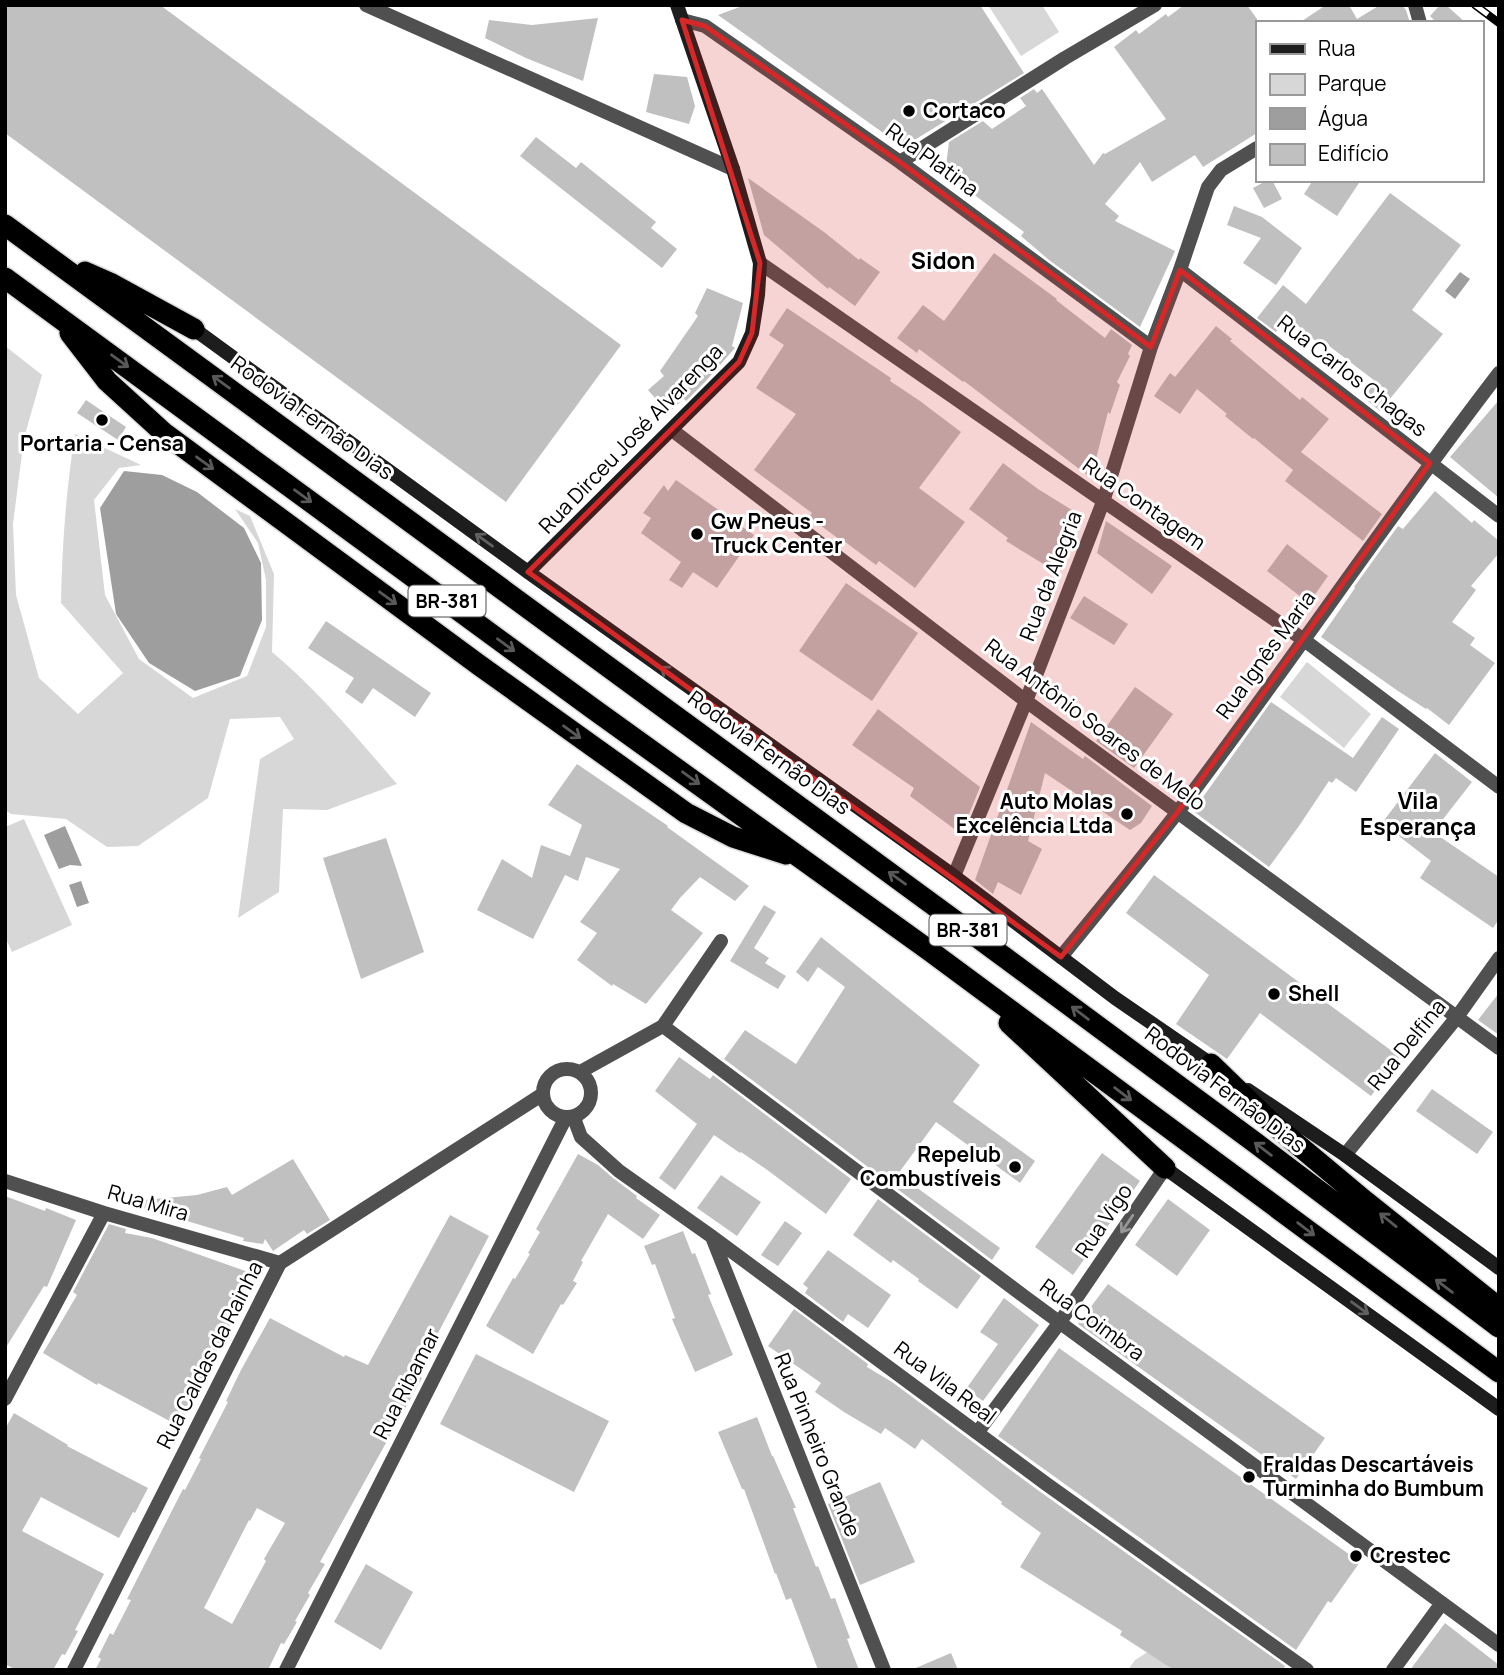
<svg xmlns="http://www.w3.org/2000/svg" width="1504" height="1675" font-family="Manrope,sans-serif">
	<style>
		.green { fill: #d7d7d7 }
		.water { fill: #9e9e9e }
		.building { fill: #c0c0c0; fill-rule: evenodd }
		.lines { fill: none; stroke-linecap: round; stroke-linejoin: round }
		.highway-casing { stroke: #dbdbdb; stroke-width: 24 }
		.street { stroke: #505050; stroke-width: 14 }
		.secondary { stroke: #1d1d1d; stroke-width: 14 }
		.highway { stroke: #000; stroke-width: 21 }
		.rail-casing { stroke: #000; stroke-width: 8 }
		.rail { stroke: #fff; stroke-width: 5; stroke-dasharray: 16; stroke-linecap: butt }
		.oneway { stroke: #595959 }
		.oneway2 { stroke: #616161 }
		.oneway3 { stroke: #969696 }
		.marked { fill: #d62828; fill-opacity: 0.2; stroke: #d62828; stroke-width: 5; stroke-linejoin: round }
		.poi-dot { fill: #000; stroke: #fff; stroke-width: 2.5 }
		.labels { text-anchor: middle; stroke-width: 6; stroke-linejoin: round; paint-order: stroke }
		.shield { fill: #fff; stroke: #4c4c4c; stroke-width: 2 }
		.shield-label { font-size: 19px; font-weight: bold; fill: #000 }
		.poi-label { font-size: 21px; font-weight: bold; fill: #000; stroke: #fff; text-anchor: start }
		.street-label { font-size: 21px; fill: #000; stroke: #fff }
		.neighbourhood-label { font-size: 23px; font-weight: bold; fill: #000; stroke: #fff }
	</style>
	<rect width="100%" height="100%" fill="#fff"/>
	<path class="green" d="M988 5H1042L1059 32 1021 56Z
		M5 346 42 375 24 438 13 524 16 595 39 678 78 714 123 673 61 603C62 546 66 490 75 434L141 465 119 468 94 500 105 595 139 659 193 698 247 676 266 627V580L258 543 235 509 250 516 274 574 272 652C319 691 357 738 397 784L327 810 283 809 279 892 238 918 260 759 294 739 280 717 230 719 208 798 138 846 107 847 66 819 11 814 5 810Z
		M1307 662 1371 714 1344 748 1280 697Z
		M24 819 72 925 12 952 5 937V827Z
		M1154 1648 1172 1670H1128L1135 1660Z"/>
	<path class="water" d="M1460 272 1470 279 1455 299 1445 291Z
		M124 471 162 475 197 492 244 528 261 563 262 620 240 676 195 691 149 663 116 614 100 508Z
		M65 826 82 866 70 865 59 869 44 835Z
		M81 881 89 903 77 907 69 885Z"/>
	<path class="building" d="M5 5H160L621 345 506 502 5 133Z
		M745 5H980L1024 73 903 147 718 15Z
		M1184 5H1247L1257 19V133L1203 167 1195 155 1152 182 1140 162 1105 204 1119 216 1115 221 1175 251 1140 327 1049 260 1021 236 1024 232 945 173 949 142 983 121 992 129 1026 106 1020 98 1034 89 1037 93 1042 89 1094 165 1103 153 1105 154 1166 119 1114 47 1136 30 1139 34 1166 14 1168 17Z
		M1326 5H1349L1357 19 1380 5H1402L1406 10 1410 23H1299Z
		M1440 5H1446L1466 23H1437L1430 16Z
		M598 18 583 81 526 58 485 38 489 20 532 25Z
		M654 74 687 77 695 106 689 124 646 112Z
		M536 137 576 168 581 162 656 222 651 228 677 249 662 268 520 156Z
		M748 178 824 232 859 260 860 258 880 272 855 306 829 287 828 289 764 235Z
		M1268 180H1272L1282 199 1264 208 1253 188Z
		M1313 180H1361L1337 216 1304 194Z
		M1390 193 1461 245 1412 310 1443 334 1380 411 1363 397 1375 381 1320 339 1318 343 1287 317 1276 332 1257 318 1283 285 1306 304Z
		M1234 206 1262 217 1302 248 1276 285 1243 263 1261 238 1227 225Z
		M994 253 1057 299 1056 300 1105 338 1111 329 1132 345 1128 354 1130 356 1117 382 1120 385 1110 414 1108 412 1091 478 964 381 963 382 919 349 917 353 897 338 923 305 944 321Z
		M707 288 743 303 732 346 735 348 705 382 686 401 684 399 668 413 648 390 664 376 660 371 698 316 695 313Z
		M787 308 891 378 890 381 920 401 961 432 919 488 965 522 915 588 879 561 876 565 844 541 843 542 809 517 812 513 754 470 796 414 756 388 784 345 769 335Z
		M1216 326 1232 339 1230 341 1300 400 1302 397 1329 419 1301 452 1382 514 1363 541 1285 481 1293 470 1254 438 1253 439 1225 416 1227 414 1197 389 1180 414 1154 396 1170 373 1175 377Z
		M86 400 126 427 118 440 77 413Z
		M1499 400V498L1450 457Z
		M1003 463 1038 489 1080 515 1061 545 1064 547 1050 568 1006 541 1008 538 969 509Z
		M676 480 754 535 717 588 693 572 682 588 669 580 681 562 641 533 651 518 643 513 664 485 668 491Z
		M1435 491 1472 523 1474 520 1499 541V553L1471 586 1476 590 1452 622 1475 638 1470 645 1495 663 1449 725 1427 708 1426 709 1398 691 1321 637 1355 588 1354 587 1398 526 1403 529Z
		M1106 521 1172 566 1152 594 1097 553Z
		M1287 544 1328 576 1309 603 1267 571Z
		M846 583 918 633 872 701 799 651Z
		M1084 596 1128 624 1114 645 1070 618Z
		M326 621 431 693 415 717 373 688 362 704 345 692 354 678 308 648Z
		M1135 687 1173 714 1134 768 1096 741Z
		M1271 702 1353 758 1382 717 1399 729 1356 792 1336 778 1332 783 1329 781 1299 826 1269 867 1193 811Z
		M878 709 980 787 961 834 910 796 914 788 852 745Z
		M1031 722 1083 759 1085 756 1152 806 1141 823 1130 830 1045 773 1028 841 1042 849 1021 895 998 882 993 894 975 880Z
		M1435 753 1472 782 1433 832 1499 877V919L1493 928 1420 878 1431 861 1382 823Z
		M577 764 668 826 667 827 749 886 735 901 700 877 680 898 671 910 703 933 646 1004 613 984 612 986 577 960 597 933 580 922 620 869 586 857 578 881 565 875 533 939 477 910 502 859 532 878 541 845 570 856 582 825 548 805Z
		M386 838 424 952 361 979 323 858Z
		M1154 875 1400 1057 1371 1096 1260 1013 1227 1059 1176 1024 1209 975 1126 913Z
		M764 905 776 912 754 948 769 958 765 963 786 976 778 989 730 961Z
		M821 937 980 1065 953 1102 1035 1161 1020 1183 936 1122 898 1174 1000 1248 992 1260 724 1059 745 1030 796 1064 845 987 818 967 808 982 796 972Z
		M1499 993V1035L1478 1020Z
		M679 1057 710 1079 713 1075 851 1179 826 1214 766 1169 741 1152 740 1153 714 1135 675 1190 659 1178 697 1124 655 1091Z
		M1432 1089 1493 1132 1477 1154 1416 1111Z
		M1102 1153 1140 1181 1073 1275 1035 1247Z
		M578 1154 598 1165 613 1178 637 1196 636 1198 660 1215 643 1239 608 1214 581 1261 583 1262 573 1281 577 1283 563 1305 561 1304 533 1354 486 1326 513 1278 515 1279 530 1254 528 1253 540 1232 536 1229Z
		M293 1159 330 1220 307 1234 304 1230 273 1251 265 1239 263 1244 243 1241 244 1238 123 1202 197 1195 227 1187 232 1195Z
		M721 1175 761 1202 737 1236 697 1208Z
		M5 1196 45 1211 46 1208 76 1220 47 1287 44 1286 5 1349Z
		M878 1199 981 1276 957 1309 918 1281 919 1279 893 1260 891 1263 853 1235Z
		M1168 1199 1210 1230 1177 1276 1135 1245Z
		M450 1215 489 1236 416 1375 422 1378 320 1562 325 1564 308 1593 310 1595 295 1621 297 1622 284 1644 281 1643 268 1670H95L101 1659 98 1657 110 1633 113 1635 131 1600 127 1599 183 1489 185 1490 201 1459 199 1458 228 1402 226 1401 241 1370 270 1318 344 1357 345 1355 368 1365ZM257 1508 285 1523 264 1559 266 1561 232 1624 204 1608 249 1520 250 1521Z
		M785 1221 802 1233 778 1266 761 1255Z
		M109 1224 126 1229 125 1233 152 1238 251 1273 225 1338 224 1337 179 1426 98 1383 97 1385 43 1353 77 1295 73 1292Z
		M683 1231 692 1254 695 1253 711 1294 708 1295 733 1355 695 1372 672 1319 675 1318 655 1264 652 1265 644 1246Z
		M828 1250 891 1295 868 1328 848 1314 843 1322 805 1293 808 1288 803 1284Z
		M1108 1284 1325 1438 1296 1479 1078 1324Z
		M1004 1298 1039 1325 983 1401 966 1389 998 1344 980 1332Z
		M794 1309 868 1364 867 1367 892 1382 1039 1491 1285 1666 1283 1670H1174L1120 1635 1122 1631 1020 1567 1041 1533 1001 1504 1002 1502 922 1439 915 1449 885 1428 881 1434 844 1412 815 1392 821 1383 768 1346Z
		M1059 1348 1360 1562 1331 1603 1328 1601 1296 1650 998 1436Z
		M476 1354 609 1421 574 1492 440 1424Z
		M14 1413 68 1445 67 1446 148 1488 135 1513 133 1512 119 1538 41 1497 22 1531 104 1574 75 1630 78 1631 65 1655 62 1654 53 1670H16L5 1664V1429Z
		M757 1417 772 1456H773L796 1508H793L816 1567 818 1566 831 1599 835 1598 850 1638 847 1639 859 1670H818L791 1598 786 1600 776 1573 775 1574 744 1489H742L718 1432Z
		M880 1482 915 1562 860 1585 828 1504Z
		M366 1564 413 1592 381 1650 334 1622Z
		M1445 1623 1499 1665V1670H1410Z
		M951 1653 958 1670H911Z"/>
	<g class="lines">
		<defs>
			<path id="highway" d="M5 225 973 934 1257 1144 1499 1327
				M85 272 110 283 194 329
				M5 278 592 708 930 951 1499 1372
				M70 333 107 381 164 433 479 665 686 813 733 837 786 854
				M1009 1023 1165 1168
				M1211 1064 1273 1124 1365 1201 1499 1308"/>
		</defs>
		<use href="#highway" class="highway-casing"/>
		<path class="street" d="M366 5 733 169
			M1415 5 1420 23
			M682 20 705 26 900 162 1151 347
			M900 162 1065 58 1155 5
			M760 263 1304 640 1499 787
			M1180 270 1499 516
			M672 430 1026 701 1499 1048
			M954 876 1026 701 1103 502 1151 347 1180 270 1208 187 1221 170 1257 148
			M1061 957C1100 909 1139 862 1177 813 1287 668 1388 517 1499 373
			M663 1026 1025 1297 1499 1645
			M543 1093a24 24 0 1 1 48 0a24 24 0 1 1-48 0Z
			M580 1072 663 1026 721 941
			M577 1115 575 1121 581 1137 619 1171 711 1236 1045 1483 1307 1670
			M1345 1155 1457 1017 1499 958
			M5 1181 104 1213 280 1263
			M712 1237 884 1670
			M5 1399 104 1213
			M977 1433 1060 1322 1165 1168
			M74 1670 280 1263 543 1094
			M286 1670 566 1117
			M1393 1670 1442 1603"/>
		<path class="secondary" d="M194 329 528 572 954 876 1115 998 1217 1068
			M528 572 739 362 752 333 758 295 760 263 733 169 677 5
			M1248 1090 1345 1155 1499 1268
			M1165 1168 1499 1409"/>
		<use href="#highway" class="highway"/>
		<defs>
			<path id="rail" d="M1475 5 1499 23"/>
		</defs>
		<use href="#rail" class="rail-casing"/>
		<use href="#rail" class="rail"/>
	</g>
	<defs><path id="oneway-shaft" d="M-6 0H5M1.5-3L5.5 0L1.5 3" fill="none" stroke-width="1.6" stroke-linecap="round" stroke-linejoin="round" transform="scale(1.75)"/></defs>
	<g class="oneway">
		<use href="#oneway-shaft" transform="translate(120 361) rotate(36)"/>
		<use href="#oneway-shaft" transform="translate(221 382) rotate(-144)"/>
		<use href="#oneway-shaft" transform="translate(205 463) rotate(36)"/>
		<use href="#oneway-shaft" transform="translate(303 496) rotate(36)"/>
		<use href="#oneway-shaft" transform="translate(388 598) rotate(36)"/>
		<use href="#oneway-shaft" transform="translate(506 645) rotate(36)"/>
		<use href="#oneway-shaft" transform="translate(572 732) rotate(36)"/>
		<use href="#oneway-shaft" transform="translate(691 778) rotate(36)"/>
		<use href="#oneway-shaft" transform="translate(897 878) rotate(-144)"/>
		<use href="#oneway-shaft" transform="translate(1080 1013) rotate(-143)"/>
		<use href="#oneway-shaft" transform="translate(1123 1094) rotate(37)"/>
		<use href="#oneway-shaft" transform="translate(1263 1149) rotate(-143)"/>
		<use href="#oneway-shaft" transform="translate(1388 1220) rotate(-141)"/>
		<use href="#oneway-shaft" transform="translate(1306 1229) rotate(37)"/>
		<use href="#oneway-shaft" transform="translate(1444 1286) rotate(-143)"/>
	</g>
	<g class="oneway2">
		<use href="#oneway-shaft" transform="translate(484 540) rotate(-144)"/>
		<use href="#oneway-shaft" transform="translate(669 673) rotate(-144)"/>
		<use href="#oneway-shaft" transform="translate(1360 1308) rotate(36)"/>
	</g>
	<use class="oneway3" href="#oneway-shaft" transform="translate(1127 1224) rotate(124)"/>
	<path class="marked" d="M682 20 705 26 900 162 1151 347 1180 270 1430 463 1177 813 1061 957 528 572 739 362 752 333 760 263Z"/>
	<g class="poi-dot">
		<circle cx="909" cy="111" r="7"/>
		<circle cx="102" cy="420" r="7"/>
		<circle cx="697" cy="534" r="7"/>
		<circle cx="1127" cy="814" r="7"/>
		<circle cx="1274" cy="994" r="7"/>
		<circle cx="1015" cy="1167" r="7"/>
		<circle cx="1249" cy="1477" r="7"/>
		<circle cx="1356" cy="1556" r="7"/>
	</g>
	<g class="labels">
		<g class="shield">
			<rect x="408.5" y="585.5" width="77" height="31" rx="5"/>
			<rect x="929.5" y="914.5" width="77" height="31" rx="5"/>
		</g>
		<g class="shield-label">
			<text x="447" y="608">BR-381</text>
			<text x="968" y="937">BR-381</text>
		</g>
		<g class="poi-label">
			<text x="923" y="118">Cortaco</text>
			<text x="102" y="451" text-anchor="middle">Portaria - Censa</text>
			<text x="711" y="529">Gw Pneus -<tspan x="711" dy="24">Truck Center</tspan></text>
			<text x="1113" y="809" text-anchor="end">Auto Molas<tspan x="1113" dy="24">Excelência Ltda</tspan></text>
			<text x="1288" y="1001">Shell</text>
			<text x="1001" y="1162" text-anchor="end">Repelub<tspan x="1001" dy="24">Combustíveis</tspan></text>
			<text x="1263" y="1472">Fraldas Descartáveis<tspan x="1263" dy="24">Turminha do Bumbum</tspan></text>
			<text x="1370" y="1563">Crestec</text>
		</g>
		<g class="street-label">
			<text transform="translate(932 160) rotate(36)" y="7">Rua Platina</text>
			<text transform="translate(1352 376) rotate(38)" y="7">Rua Carlos Chagas</text>
			<text transform="translate(312 418) rotate(36)" y="7">Rodovia Fernão Dias</text>
			<text transform="translate(631 439) rotate(-46)" y="7">Rua Dirceu José Alvarenga</text>
			<text transform="translate(1144 504) rotate(35)" y="7">Rua Contagem</text>
			<text transform="translate(1051 576) rotate(-69)" y="7">Rua da Alegria</text>
			<text transform="translate(1266 655) rotate(-54)" y="7">Rua Ignês Maria</text>
			<text transform="translate(1095 725) rotate(37)" y="7">Rua Antônio Soares de Melo</text>
			<text transform="translate(769 753) rotate(36)" y="7">Rodovia Fernão Dias</text>
			<text transform="translate(1407 1045) rotate(-51)" y="7">Rua Delfina</text>
			<text transform="translate(1225 1090) rotate(37)" y="7">Rodovia Fernão Dias</text>
			<text transform="translate(148 1203) rotate(16)" y="7">Rua Mira</text>
			<text transform="translate(1104 1221) rotate(-56)" y="7">Rua Vigo</text>
			<text transform="translate(1092 1320) rotate(36)" y="7">Rua Coimbra</text>
			<text transform="translate(210 1355) rotate(-63)" y="7">Rua Caldas da Rainha</text>
			<text transform="translate(945 1383) rotate(37)" y="7">Rua Vila Real</text>
			<text transform="translate(407 1384) rotate(-63)" y="7">Rua Ribamar</text>
			<text transform="translate(817 1445) rotate(68)" y="7">Rua Pinheiro Grande</text>
		</g>
		<g class="neighbourhood-label">
			<text x="943" y="269">Sidon</text>
			<text x="1418" y="809">Vila<tspan x="1418" dy="26">Esperança</tspan></text>
		</g>
	</g>
	<rect width="1504" height="1675" fill="none" stroke="#000000" stroke-width="14"/>
	<rect x="1256" y="21" width="228" height="161" fill="#ffffff" stroke="#999999" stroke-width="2"/>
	<rect x="1270" y="44" width="35" height="10" fill="#1d1d1d" stroke="#999999" stroke-width="2"/>
	<text x="1318" y="56" font-size="21" fill="#000000">Rua</text>
	<rect x="1270" y="74" width="35" height="21" fill="#d7d7d7" stroke="#999999" stroke-width="2"/>
	<text x="1318" y="91" font-size="21" fill="#000000">Parque</text>
	<rect x="1270" y="108" width="35" height="21" fill="#9e9e9e" stroke="#999999" stroke-width="2"/>
	<text x="1318" y="126" font-size="21" fill="#000000">Água</text>
	<rect x="1270" y="144" width="35" height="21" fill="#c0c0c0" stroke="#999999" stroke-width="2"/>
	<text x="1318" y="161" font-size="21" fill="#000000">Edifício</text>
</svg>
